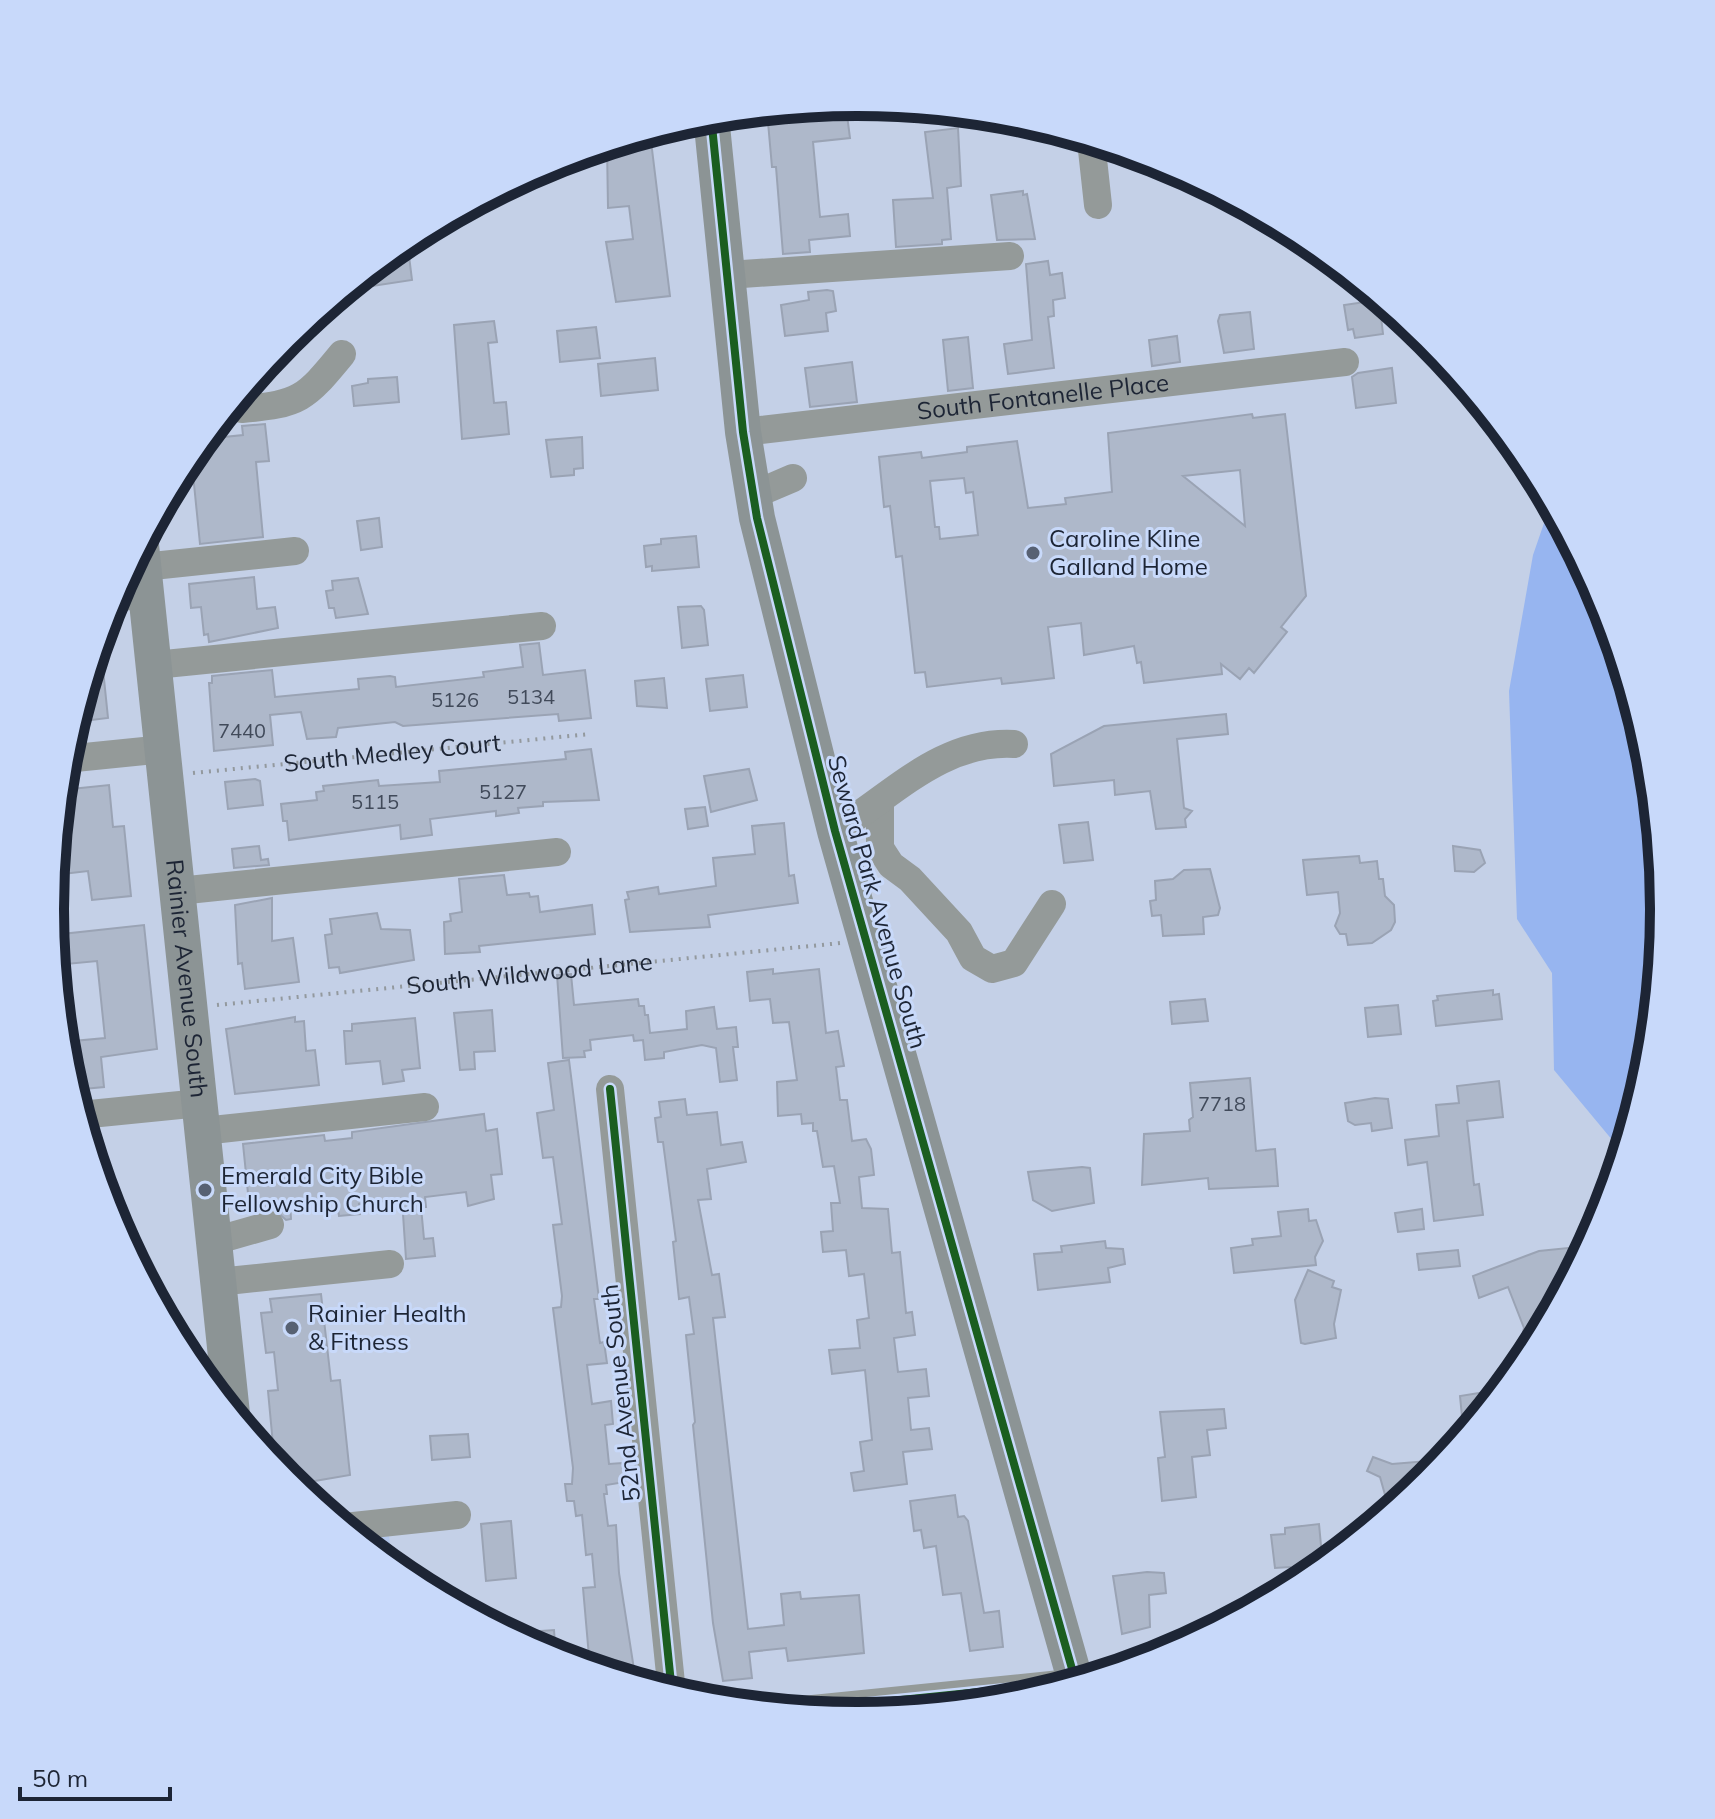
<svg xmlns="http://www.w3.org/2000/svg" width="1715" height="1819" font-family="Mulish,sans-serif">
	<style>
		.built { fill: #b4c7eb }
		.water { fill: #97b5f0 }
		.building { fill: #aeb8ca; stroke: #9aa3b4; stroke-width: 2; fill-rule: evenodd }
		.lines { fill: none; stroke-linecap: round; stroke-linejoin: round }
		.path { stroke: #93999e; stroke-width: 4; stroke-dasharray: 2 6; stroke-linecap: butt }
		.minor { stroke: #949a99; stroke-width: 28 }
		.major { stroke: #8c9495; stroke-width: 36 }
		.cycleway-casing { stroke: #c8d9fa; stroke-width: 13 }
		.cycleway { stroke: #1b5e20; stroke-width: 8 }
		.poi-dot { fill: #576173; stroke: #c8d9fa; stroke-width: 3 }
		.labels { text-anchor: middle; stroke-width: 6; stroke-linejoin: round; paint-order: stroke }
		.number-label { font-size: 20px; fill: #414a5a }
		.street-label { font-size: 24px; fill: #1d2535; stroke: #c8d9fa }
		.poi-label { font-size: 24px; fill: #1d2535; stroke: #c8d9fa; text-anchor: start }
		.rim { fill: none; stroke: #1d2535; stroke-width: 10 }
	</style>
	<rect width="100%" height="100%" fill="#c4d0e7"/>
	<path class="built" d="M389 1536 393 1568 359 1540Z"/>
	<path class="water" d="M1551 503 1604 601 1650 752 1665 910 1649 1067 1623 1153 1554 1070 1552 973 1517 919 1509 691 1533 555Z"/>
	<path class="building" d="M817 106 819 118 847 115 850 138 813 142 820 217 848 214 850 236 809 240 810 252 783 254 776 167H772L767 111Z
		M958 128 961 186 947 188 951 239 942 240V244L896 247 893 200 933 198 925 132Z
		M650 133 670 296 616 302 606 242 633 239 629 206 608 208 607 146Z
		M1023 191V195L1027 194 1035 239 997 240 991 195Z
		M407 240 412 280 346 290 360 278Z
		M1048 261 1050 275 1062 273 1065 298 1053 300 1054 316 1048 317 1054 368 1008 374 1004 344 1032 340 1026 264Z
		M827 290 833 291 836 311 826 313 828 331 785 336 781 305 809 300 808 292Z
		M1379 300 1383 334 1355 338 1353 329 1348 330 1344 305Z
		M1250 312 1254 349 1224 353 1218 321 1220 315Z
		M494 321 497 342 488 343 494 403 506 402 509 434 462 439 454 325Z
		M596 327 600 358 560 362 557 331Z
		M1177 336 1180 362 1152 366 1149 340Z
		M968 337 973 388 948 391 943 340Z
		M655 358 658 390 601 396 598 364Z
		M852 362 857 402 810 407 805 368Z
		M1392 368 1396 403 1356 408 1352 377 1358 373Z
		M397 377 399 402 354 406 352 386 368 383V379Z
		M1252 414 1253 418 1285 414 1306 596 1281 627 1287 632 1254 673 1249 668 1240 679 1221 664 1222 674 1144 683 1141 662 1137 663 1134 646 1084 655 1081 623 1048 627 1054 678 1002 684 1001 678 927 687 925 672 915 673 902 556 896 557 890 506 884 507 879 457 921 452 922 458 967 452V447L1017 441 1028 508 1066 504 1065 498 1112 492 1108 433ZM1240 470 1245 526 1183 476ZM964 478 966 493 973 492 978 535 940 539 939 527H935L930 481Z
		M265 424 269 461 256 462 263 537 200 544 193 474 178 475 186 460 204 439 243 435 242 426Z
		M582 437 583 468 574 469V475L551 477 546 440Z
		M379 518 382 547 361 550 357 521Z
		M696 536 699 567 652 571V566L646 567 644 546 661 544V539Z
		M254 577 257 609 275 607 278 628 209 642 208 634 204 635 201 607 191 608 189 584Z
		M358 578 368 614 336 618 334 608H329L326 591 333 590 332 581Z
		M701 606 704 610 708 645 682 648 678 607Z
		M100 640 108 718 75 722 93 662Z
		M539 643 543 675 585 670 591 718 559 721 558 714 403 726 395 722 338 728 336 737 307 739 301 712 270 715 273 745 214 751 209 683H212V676L272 670 275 697 359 689 358 679 390 676 395 677 396 687 484 677 483 672 523 667 520 645Z
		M743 675 747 707 710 711 706 679Z
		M664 678 667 708 637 706 635 681Z
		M1226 714 1228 734 1177 739 1184 808 1192 811 1185 819 1186 827 1156 829 1150 791 1115 795 1114 780 1054 786 1051 754 1104 726Z
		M591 749 599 800 543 802V806L518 808 519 813 496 816V811L430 819 432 835 401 839 400 825 289 840 287 821H283L281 804 317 800 316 792 324 791 323 786 378 780 379 786 440 782 439 771 566 759 565 752Z
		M749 769 757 800 711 812 704 776Z
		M255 779 260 781 263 805 228 809 225 782Z
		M109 785 113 827 124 826 131 896 92 900 88 871 53 875 62 790Z
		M705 807 708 826 688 829 685 809Z
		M1088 822 1093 860 1064 863 1059 825Z
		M784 823 789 876 794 875 798 903 708 915 710 927 630 932 625 900 629 899 627 892 658 887 659 894 716 886 713 858 755 854 752 826Z
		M259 846 261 860 268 859 269 865 234 868 232 849Z
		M1453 846 1480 850 1485 863 1474 872 1455 871Z
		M1359 856 1360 863 1377 861 1379 879H1383L1385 896 1394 905 1395 922 1391 930 1372 943 1348 945 1346 934H1340L1335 926 1340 913 1338 892 1307 895 1303 860Z
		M1210 869 1220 908 1218 915 1203 917 1204 934 1163 936 1161 915 1152 916 1150 901 1156 900 1155 881 1173 879 1184 870Z
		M504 875 507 895 529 893 530 897 538 896 540 912 592 905 595 934 479 946 480 952 445 954 444 922 451 921 450 914 462 912 459 879Z
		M272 898V941L293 938 299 982 245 989 242 963 238 964 235 905Z
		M377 913 381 929 410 930 414 960 340 973 339 967 329 968 325 935 332 934 330 919Z
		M144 925 157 1049 101 1057 104 1087 73 1090 63 1042 105 1038 97 961 56 965 53 935Z
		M773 969V974L819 969 826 1033 838 1031 844 1066 836 1067 840 1100H847L852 1141 866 1139 871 1149 874 1175 859 1177 862 1208 888 1209 892 1253 900 1252 906 1313 912 1312 915 1335 894 1338 898 1372 926 1369 929 1396 908 1398 911 1430 929 1428 932 1449 903 1452 907 1484 854 1491 851 1473 864 1471 860 1442 872 1440 865 1370 832 1374 829 1350 860 1348 857 1320 869 1318 864 1274 849 1276 846 1250 823 1252 821 1232 833 1231 831 1203H840L834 1166 823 1167 817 1131H813V1123L802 1124 801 1114 778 1116 777 1082 797 1080 789 1022 773 1023 770 999 750 1001 747 972Z
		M571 974 574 1005 638 999 639 1006H644L645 1015H648L650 1033 687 1029 686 1011 714 1007 717 1029 736 1027 738 1047H733L737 1080 720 1082 716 1048 702 1045 664 1052V1058L645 1060 643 1040 634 1041 633 1035 590 1040 591 1050 584 1051 585 1057 563 1058 557 975Z
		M1493 990V995L1499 994 1502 1019 1436 1026 1433 1001 1438 1000 1437 996Z
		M1205 999 1208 1021 1172 1024 1170 1002Z
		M1398 1005 1401 1034 1368 1037 1365 1008Z
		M492 1010 495 1051 474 1052 475 1069 460 1070 454 1013Z
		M295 1017V1022L304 1021 306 1051 315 1050 319 1085 235 1094 226 1029Z
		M415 1018 420 1068 402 1070 404 1081 383 1084 380 1061 346 1064 344 1031H352V1024Z
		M569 1060 599 1299H594L600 1343 604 1342 607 1363 587 1365 592 1404 611 1401 613 1424 605 1425 609 1464 622 1463 625 1482 606 1485 607 1494H604L608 1526 616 1525 619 1573 636 1682 590 1668 583 1588 595 1587 592 1554 586 1555 582 1515 576 1516 574 1501H567L565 1484H572L573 1468 553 1308 561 1307 562 1296 553 1225 562 1224 553 1157 543 1158 537 1113 554 1110 548 1063Z
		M1250 1078 1256 1151 1275 1149 1278 1186 1209 1189 1208 1178 1142 1185 1144 1134 1190 1131 1189 1120 1193 1117 1190 1083Z
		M1499 1081 1503 1117 1467 1121 1474 1185 1479 1184 1483 1215 1434 1221 1427 1162 1408 1165 1405 1140 1439 1136 1436 1105 1459 1103 1457 1086Z
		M1375 1098 1388 1099 1392 1128 1372 1131 1371 1123 1355 1125 1348 1121 1345 1103Z
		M685 1099 687 1115 717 1112 721 1145 742 1142 746 1162 707 1169 711 1199 698 1200 712 1275 719 1274 725 1317 713 1318 748 1629 784 1625 781 1594 800 1592 801 1599 859 1595 864 1653 788 1661 786 1648 749 1652 752 1678 723 1681 713 1623 693 1425 695 1422 686 1335 694 1334 689 1297 679 1299 673 1242 676 1241 663 1142H658L655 1118 661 1117 659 1102Z
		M484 1114 486 1131 497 1129 502 1174 491 1175 494 1199 468 1206 466 1192 425 1197 426 1207H421L424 1239 433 1238 435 1256 406 1259 402 1199 359 1204 360 1214 339 1216 337 1202 320 1204 319 1200 290 1203 291 1219 286 1220 273 1208 250 1213 243 1144 324 1135 325 1141 352 1138V1132Z
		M1082 1167 1090 1168 1094 1203 1052 1211 1033 1200 1028 1172Z
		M1308 1209 1309 1221 1316 1220 1323 1241 1315 1257 1316 1265 1234 1273 1231 1248 1253 1245 1252 1239 1281 1236 1278 1212Z
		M1422 1209 1424 1229 1398 1232 1395 1213Z
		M1105 1241 1106 1248 1123 1249 1125 1264 1108 1268 1110 1282 1038 1290 1034 1254 1062 1252 1061 1246Z
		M1568 1248 1575 1271 1539 1340 1522 1337 1524 1328 1508 1287 1479 1298 1473 1276 1539 1251Z
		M1458 1250 1460 1266 1419 1270 1417 1254Z
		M1308 1270 1334 1281 1332 1287 1341 1290 1334 1324 1336 1338 1305 1344 1301 1343 1295 1300Z
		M321 1294 331 1381 340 1380 350 1475 297 1484 296 1479 286 1480 275 1466 268 1391 278 1390 274 1352 266 1353 261 1313 272 1312 270 1299Z
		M1504 1389 1464 1437 1460 1396Z
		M1224 1409 1226 1428 1207 1430 1210 1455 1192 1457 1196 1497 1162 1501 1158 1458 1165 1457 1160 1412Z
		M468 1434 470 1457 432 1460 430 1436Z
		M1373 1457 1392 1464 1428 1461 1429 1466 1441 1465 1404 1501 1387 1502 1380 1477 1367 1471Z
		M955 1495 958 1517 964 1516 968 1521 984 1613 999 1611 1003 1647 970 1651 961 1593 943 1595 936 1546 924 1548 921 1530 914 1531 910 1501Z
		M511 1521 516 1578 486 1581 481 1524Z
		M1319 1524 1323 1567 1292 1588 1290 1567 1275 1568 1271 1535 1285 1534V1528Z
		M1147 1572 1164 1573 1166 1593 1149 1595 1150 1627 1122 1634 1113 1576Z
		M554 1630 556 1658 528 1644 527 1632Z"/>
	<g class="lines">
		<g class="path">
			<path id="s1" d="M193 773 590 734"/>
			<path id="s2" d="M217 1005 841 943"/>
		</g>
		<g class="minor">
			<path d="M1091 141 1098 205"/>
			<path d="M728 275 1010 256"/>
			<path d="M242 409C300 404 305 399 342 354"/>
			<path id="s3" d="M743 432 1345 362"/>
			<path d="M753 495 793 478"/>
			<path d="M143 567 295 551"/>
			<path d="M113 598 147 594"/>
			<path d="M155 665 542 626"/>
			<path d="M65 759 164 749"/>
			<path d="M880 804V848L891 865 910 879 959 932 973 958 992 969 1014 963 1052 904"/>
			<path d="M835 831C893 795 942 740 1014 744"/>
			<path d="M178 891 557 852"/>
			<path d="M610 1089 672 1693"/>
			<path d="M80 1115 200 1103"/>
			<path d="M203 1131 425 1107"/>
			<path d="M214 1241 270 1225"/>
			<path d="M218 1282 390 1264"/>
			<path d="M344 1527 457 1515"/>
			<path d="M793 1711 1080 1682"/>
		</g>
		<g class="major">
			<path d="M711 116 743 432 757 518 835 831 1076 1683"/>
			<path id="s4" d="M141 545 232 1414"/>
		</g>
		<defs>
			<path id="cycleway" d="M711 116 743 432 757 518 835 831 1076 1683
				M610 1089 672 1693
				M793 1711 1076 1682"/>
		</defs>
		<use href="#cycleway" class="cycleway-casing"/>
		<use href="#cycleway" class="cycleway"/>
	</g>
	<g class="poi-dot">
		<circle cx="1033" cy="553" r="8"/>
		<circle cx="205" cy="1190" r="8"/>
		<circle cx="292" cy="1328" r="8"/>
	</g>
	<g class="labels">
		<g class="number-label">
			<text x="531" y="704">5134</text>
			<text x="455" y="707">5126</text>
			<text x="242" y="738">7440</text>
			<text x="503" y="799">5127</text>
			<text x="375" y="809">5115</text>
			<text x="1222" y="1111">7718</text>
		</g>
		<g class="street-label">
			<text dy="8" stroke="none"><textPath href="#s3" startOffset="302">South Fontanelle Place</textPath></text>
			<text dy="8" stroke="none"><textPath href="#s1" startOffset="200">South Medley Court</textPath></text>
			<text transform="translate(877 902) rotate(74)" y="8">Seward Park Avenue South</text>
			<text dy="8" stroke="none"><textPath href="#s2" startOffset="314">South Wildwood Lane</textPath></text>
			<text dy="8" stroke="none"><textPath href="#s4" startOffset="436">Rainier Avenue South</textPath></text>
			<text transform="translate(621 1393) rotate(-96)" y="8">52nd Avenue South</text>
		</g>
		<g class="poi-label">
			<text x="1049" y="547">Caroline Kline<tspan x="1049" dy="28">Galland Home</tspan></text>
			<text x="221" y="1184">Emerald City Bible<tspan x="221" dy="28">Fellowship Church</tspan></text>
			<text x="308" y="1322">Rainier Health<tspan x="308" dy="28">&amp; Fitness</tspan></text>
		</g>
	</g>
	<path d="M0 0H1715V1819H0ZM64 909a793 793 0 1 1 1586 0a793 793 0 1 1-1586 0Z" fill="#c8d9fa" fill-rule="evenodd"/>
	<path class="rim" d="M64 909a793 793 0 1 1 1586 0a793 793 0 1 1-1586 0Z"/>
	<path d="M20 1787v12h150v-12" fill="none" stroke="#1d2535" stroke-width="4"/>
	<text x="32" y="1787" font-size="24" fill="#1d2535" stroke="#c8d9fa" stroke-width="6" paint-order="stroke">50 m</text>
</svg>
